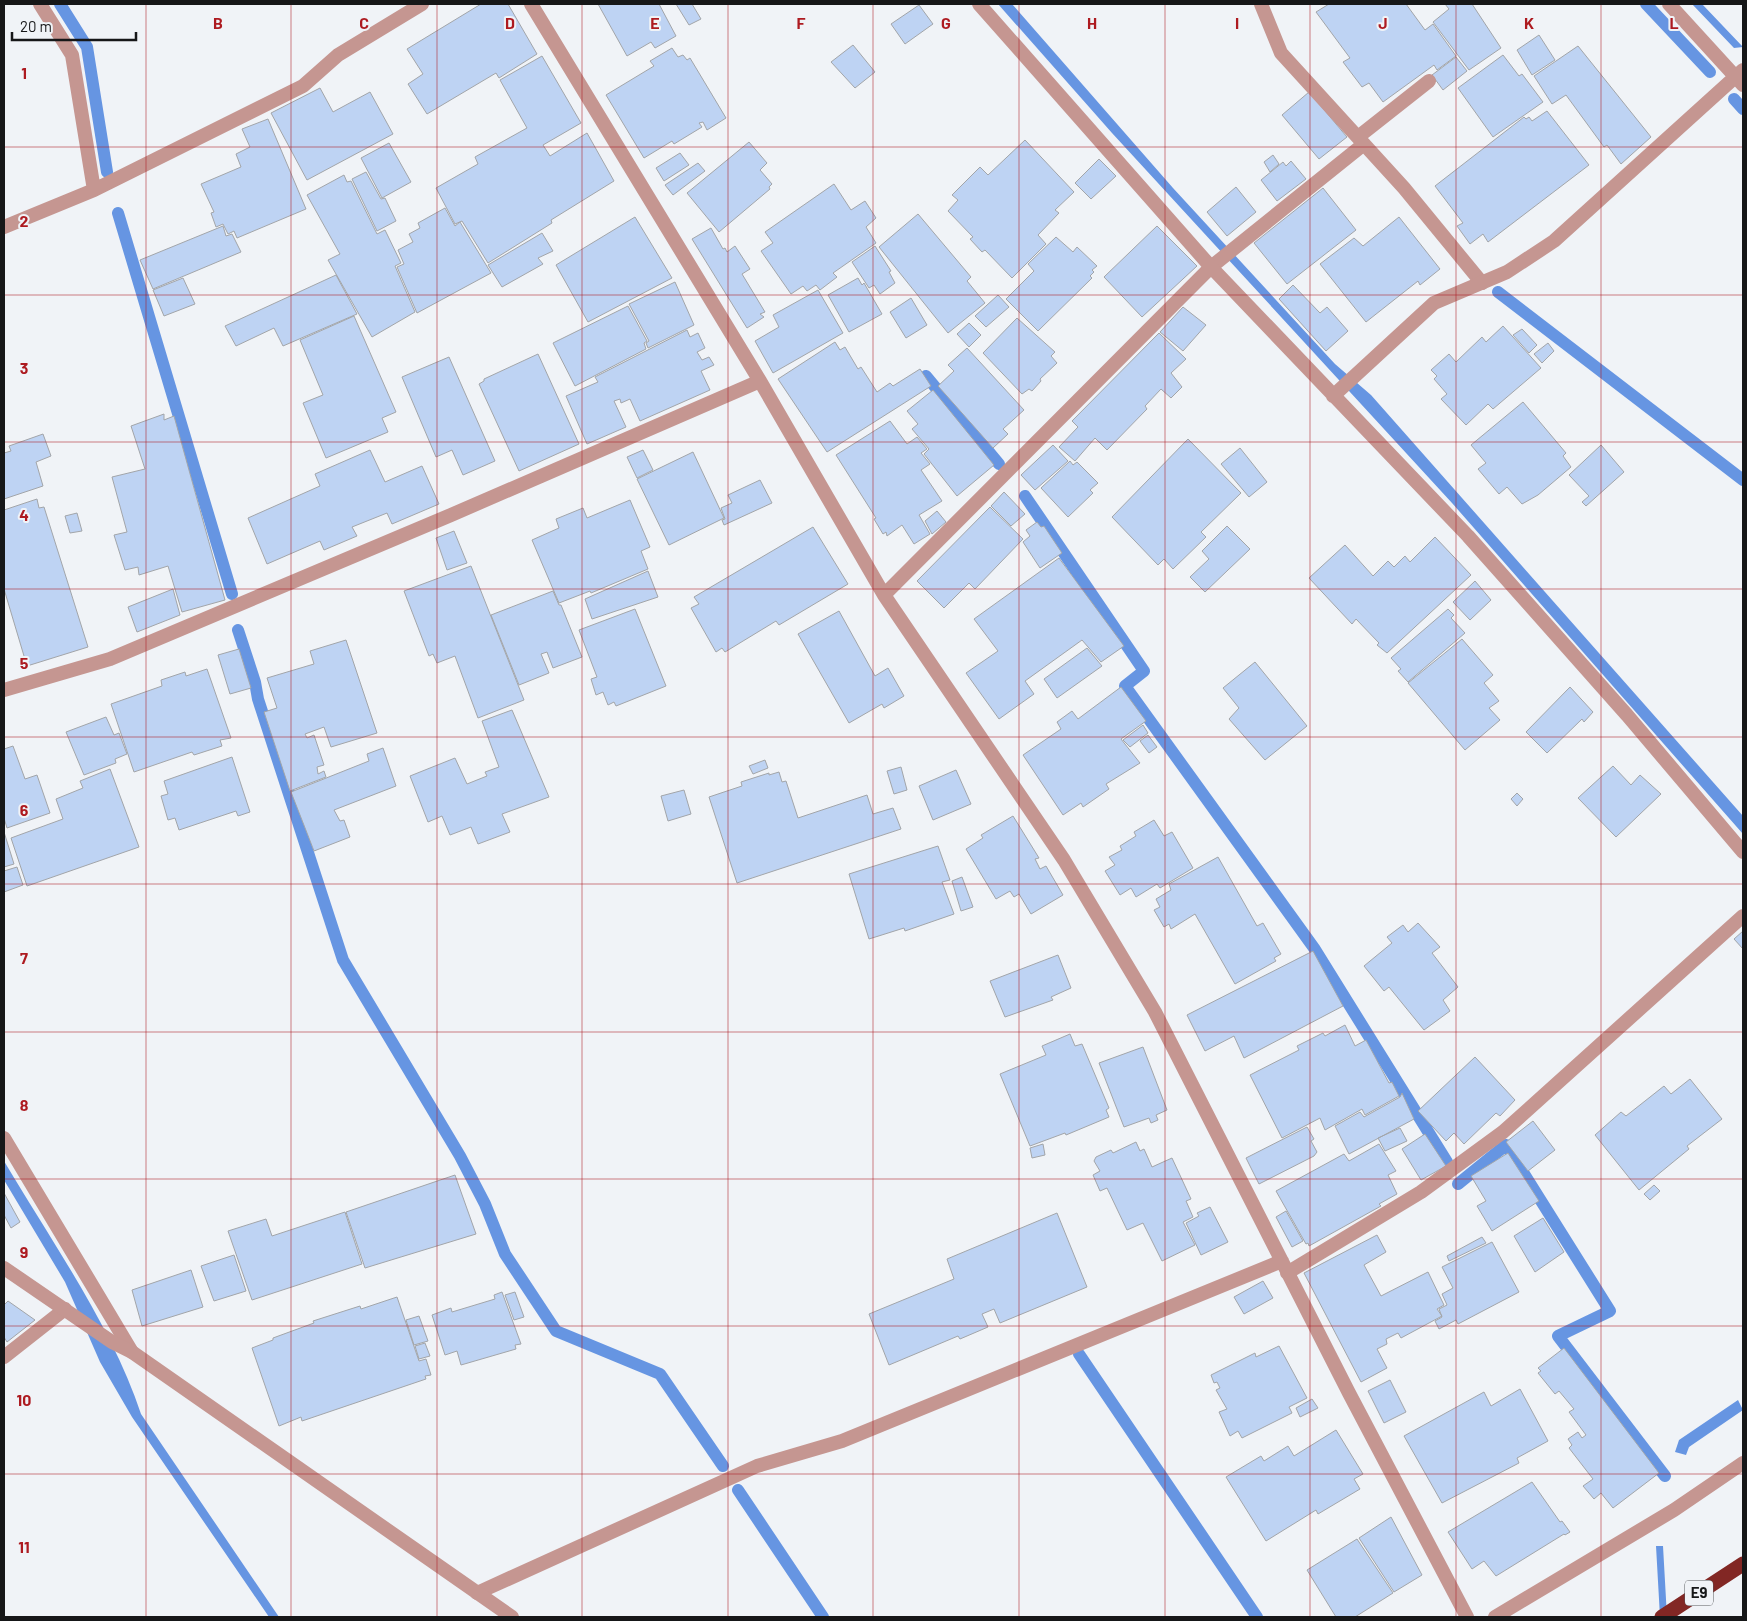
<svg xmlns="http://www.w3.org/2000/svg" width="1747" height="1621" font-family="Barlow,sans-serif">
	<style>
		.water { fill: #6695e2 }
		.lines { fill: none; stroke-linecap: round; stroke-linejoin: round }
		.stream { stroke: #6695e2; stroke-width: 12 }
		.building { fill: #bed3f3; stroke: #a2a5a9 }
		.service { stroke: #c59691; stroke-width: 14 }
		.minor { stroke: #c59691; stroke-width: 14 }
		.tertiary { stroke: #c59691; stroke-width: 14 }
		.motorway { stroke: #822724; stroke-width: 15 }
		.grid { fill: none; stroke: #ad1a20; stroke-width: 1; stroke-opacity: 0.55 }
		.labels { text-anchor: middle; stroke-width: 4; stroke-linejoin: round; paint-order: stroke }
		.shield { fill: #f0f3f7; stroke: #57595b; stroke-width: 1 }
		.shield-label { font-size: 15px; font-weight: bold; fill: #161718 }
		.grid-label { font-size: 16px; text-anchor: middle; font-weight: bold; fill: #ad1a20; stroke: #f0f3f7; stroke-width: 4; stroke-linejoin: round; paint-order: stroke }
	</style>
	<rect width="100%" height="100%" fill="#f0f3f7"/>
	<path class="water" d="M998 4H1012L1173 188 1335 364 1371 395 1743 816V834L1452 503 1112 133Z
		M1692 4H1702L1743 47 1734 48Z
		M4 1161C50 1239 113 1328 141 1414L279 1617H269L132 1417 100 1362 65 1282 4 1180Z
		M1738 1400 1743 1410 1689 1447 1686 1455 1675 1452 1679 1440Z
		M1656 1546H1663L1667 1617H1660Z"/>
	<g class="lines">
		<path class="stream" d="M60 4 87 47 107 172
			M1646 4 1710 72
			M1734 99 1743 109
			M118 213 232 594
			M1498 292 1743 480
			M926 376 999 464
			M1025 496 1144 671 1125 686 1314 948 1447 1162
			M238 630 255 682 258 699 343 960 460 1156 485 1204 505 1254 556 1331 660 1374 723 1466
			M1458 1184 1506 1145 1610 1311 1558 1336 1665 1476
			M1079 1354 1257 1617
			M738 1490 823 1617"/>
	</g>
	<path class="building" d="M481 4H508L537 54 499 78 496 73 427 114 408 84 423 74 407 49Z
		M598 4H659L676 36 655 48 651 42 627 56Z
		M676 4H692L701 19 689 25Z
		M1329 4H1406L1425 30 1433 24 1456 56 1437 70 1434 65 1383 102 1369 83 1362 87 1343 62 1350 58 1316 12Z
		M1445 4H1472L1501 48 1469 70 1433 22 1449 9Z
		M919 5 933 24 905 44 891 24Z
		M1539 35 1555 60 1532 75 1517 50Z
		M853 45 875 72 855 88 831 62Z
		M1578 46 1651 137 1621 164 1607 145 1604 147 1566 95 1552 104 1534 76Z
		M672 48 678 57 683 55 687 60 690 58 726 118 707 130 703 122 699 123 702 127 674 144 672 141 644 158 606 95 654 66 650 61Z
		M1503 55 1519 76 1522 74 1543 102 1493 137 1458 88Z
		M542 56 581 123 543 145 550 156 587 133 614 181 551 220 552 223 488 263 462 221 455 224 436 188 478 164 475 157 527 128 500 80Z
		M1456 57 1467 71 1443 90 1432 75Z
		M320 88 333 112 370 92 393 134 307 180 271 113Z
		M1309 92 1347 137 1319 159 1282 115Z
		M1547 111 1589 165 1488 242 1483 234 1470 244 1457 226 1463 223 1435 186 1524 117 1526 119 1529 117 1532 121Z
		M268 119 306 209 237 238 234 231 228 234 223 224 216 227 211 213 214 212 201 184 241 167 236 154 250 147 242 129Z
		M1025 140 1074 192 1055 210 1059 213 1038 235 1046 244 1012 278 985 250 982 252 970 239 973 237 948 211 958 200 952 195 980 167 988 175Z
		M749 142 767 163 760 170 772 184 769 187 770 189 719 232 687 193Z
		M389 143 411 182 382 198 361 158Z
		M680 153 689 165 664 181 656 168Z
		M1273 155 1279 164 1270 172 1264 162Z
		M1099 159 1116 176 1091 199 1075 183Z
		M1291 161 1306 179 1277 201 1261 180 1283 162 1286 166Z
		M698 163 705 171 673 195 665 185Z
		M366 172 381 199 385 198 396 221 377 231 352 179Z
		M344 175 347 182 351 181 377 234 385 230 401 263 395 266 415 312 372 337 328 260 340 254 307 195Z
		M834 184 851 210 865 201 876 218 866 227 876 243 833 273 837 277 820 290 816 285 807 291 803 286 791 294 761 251 773 243 765 232Z
		M1236 187 1256 212 1227 236 1207 212Z
		M1323 188 1356 230 1287 284 1254 243Z
		M445 208 455 226 460 222 491 273 417 313 397 267 404 264 398 250 413 242 409 234 420 228 418 223Z
		M918 214 971 277 967 281 985 303 948 333 879 247Z
		M635 217 672 278 588 322 556 265Z
		M1399 217 1440 269 1420 285 1418 281 1366 322 1320 264 1354 238 1363 246Z
		M223 226 226 236 232 234 241 252 153 289 140 260Z
		M1157 226 1197 266 1142 317 1104 277Z
		M711 228 723 249 725 248 727 252 735 246 750 269 742 274 765 312 760 314 764 317 747 328 692 239Z
		M542 233 553 251 538 258 543 264 502 287 488 265Z
		M1056 237 1073 252 1077 247 1097 266 1092 270 1094 272 1090 276 1092 278 1038 331 1006 299 1034 271 1028 264Z
		M875 246 891 271 889 272 895 283 880 294 874 285 869 288 852 262Z
		M336 275 357 314 283 346 274 328 236 346 225 326Z
		M183 278 195 304 164 316 153 290Z
		M858 278 862 285 864 283 882 314 849 332 828 295Z
		M675 282 694 325 648 348 646 343 649 341 629 304Z
		M1293 285 1320 313 1327 307 1348 331 1326 351 1279 299Z
		M818 290 843 333 773 373 755 341 779 327 773 315Z
		M998 295 1009 307 986 327 975 316Z
		M911 298 927 325 906 338 890 312Z
		M628 306 647 341 644 343 646 349 575 386 553 343Z
		M1183 307 1206 325 1183 351 1160 332Z
		M354 316 396 412 382 418 388 432 326 458 303 403 323 395 300 340Z
		M1017 318 1055 352 1051 356 1057 363 1040 379 1041 381 1032 391 1029 389 1022 394 983 353Z
		M969 323 981 335 969 347 957 334Z
		M1503 326 1541 368 1493 409 1488 404 1466 425 1441 399 1447 394 1434 379 1437 376 1431 370 1449 354 1456 362 1482 337 1486 342Z
		M1522 329 1537 345 1529 353 1513 335Z
		M687 330 690 337 698 333 705 348 697 352 702 360 709 357 714 365 701 371 710 390 640 421 630 399 621 403 620 399 614 401 626 427 587 444 566 396 598 382 595 377Z
		M1159 333 1186 359 1171 373 1182 387 1171 398 1161 389 1145 406 1147 409 1107 450 1095 438 1075 461 1059 447 1078 427 1072 421Z
		M835 342 840 350 845 347 858 369 861 367 877 392 890 383 893 386 920 369 931 386 827 452 778 379Z
		M1548 343 1554 351 1542 363 1534 354Z
		M967 348 1024 410 1003 429 1008 434 993 448 938 386 954 371 948 365Z
		M538 354 579 444 519 471 479 384 484 381V379Z
		M449 357 495 461 463 475 452 450 436 457 402 377Z
		M933 390 994 465 957 496 924 454 929 449 912 429 918 424 907 411Z
		M1523 402 1566 453 1563 456 1571 467 1538 495 1522 504 1507 487 1499 494 1478 469 1486 463 1471 445Z
		M164 414V420L174 416 225 600 182 612 168 566 139 575 138 567 125 570 114 535 127 532 112 477 145 469 131 426Z
		M890 421 907 444 917 437 927 449 921 453 930 464 921 470 942 501 919 515 930 534 914 544 902 525 887 536 886 532 883 534 874 519 876 518 836 455Z
		M43 434 51 456 36 462 43 486 4 499V453L11 451 9 446Z
		M1188 439 1241 493 1201 532 1206 537 1173 569 1164 559 1158 565 1112 517Z
		M1053 445 1068 461 1035 490 1021 475Z
		M1601 445 1624 472 1586 506 1582 502 1589 496 1569 475Z
		M1240 448 1267 482 1249 497 1221 464Z
		M370 450 385 482 422 466 439 504 392 524 387 513 352 527 357 536 324 550 320 541 267 564 248 518 320 486 315 474Z
		M643 450 653 470 637 478 627 457Z
		M693 452 724 518 669 545 637 479Z
		M1070 461 1073 465 1077 462 1098 483 1090 490 1093 493 1068 517 1041 488Z
		M760 480 772 503 724 525 722 520 725 519 721 508 732 503 728 495Z
		M1004 492 1025 514 1011 526 991 506Z
		M37 499 39 508 44 507 88 647 27 666 4 589V510Z
		M630 500 650 547 641 551 648 569 591 593 590 591 559 603 532 540 559 528 556 519 583 508 587 518Z
		M990 507 1023 539 975 589 969 583 944 608 917 581Z
		M937 511 946 522 932 534 925 521Z
		M77 513 82 531 70 533 65 516Z
		M1037 522 1041 527 1044 526 1062 553 1040 568 1023 542 1030 536 1026 530Z
		M1227 526 1250 549 1205 592 1190 577 1209 559 1202 551Z
		M813 527 848 584 779 625 776 621 725 652 722 648 716 652 691 608 699 604 694 597Z
		M454 531 467 563 447 570 436 538Z
		M1435 537 1471 575 1387 653 1377 645 1379 643 1356 619 1352 624 1309 578 1345 545 1373 576 1388 561 1394 567 1405 556 1410 562Z
		M1059 558 1124 646 1101 662 1082 640 1025 681 1034 694 999 719 966 673 998 651 974 619Z
		M471 566 524 700 478 718 455 656 437 663 433 654 429 656 404 591Z
		M648 571 658 597 592 619 585 599Z
		M1475 581 1491 600 1470 620 1453 602Z
		M173 589 180 615 137 632 128 607Z
		M553 591 559 605H561L582 657 553 668 547 652 541 654 549 673 519 685 491 615Z
		M635 609 666 686 616 706 614 702 608 705 603 692 596 695 591 679 597 677 579 630Z
		M1448 609 1454 615 1451 618 1465 633 1408 682 1398 671 1401 669 1391 658Z
		M839 611 875 676 888 668 904 696 884 708 882 704 849 723 798 634Z
		M1462 639 1493 675 1484 683 1499 701 1489 708 1500 720 1465 750 1408 683Z
		M346 640 377 733 331 747 324 727 305 734 307 738 314 735 324 765 317 767 318 774 324 771 326 777 290 791 264 712 277 708 267 678 314 664 310 651Z
		M1087 648 1102 666 1057 698 1044 679Z
		M239 649 251 688 230 694 218 655Z
		M1255 662 1307 726 1265 760 1229 719 1239 708 1223 688Z
		M207 669 231 738 220 740 222 746 194 755 192 752 134 772 111 704 162 686 161 680 185 672 186 676Z
		M1121 687 1146 721 1121 739 1140 763 1106 784 1109 789 1083 807 1081 803 1063 815 1023 755 1061 729 1057 722 1072 711 1078 719Z
		M1570 687 1593 712 1584 722 1582 719 1547 753 1526 732Z
		M512 710 549 797 502 814 510 832 478 844 471 827 450 835 442 816 428 822 410 776 455 758 467 784 487 776 485 772 499 767 482 721Z
		M106 717 114 735 119 733 127 754 115 759 116 763 84 775 66 732Z
		M1143 725 1148 733 1130 747 1123 740Z
		M1148 735 1157 747 1149 753 1140 741Z
		M13 746 25 779 37 775 50 813 7 828 4 818V749Z
		M383 748 396 786 334 810 340 821 344 820 350 837 314 851 291 792 369 761 367 754Z
		M232 757 250 812 238 816 236 811 179 830 175 818 168 820 161 796 168 794 164 781Z
		M765 760 768 768 753 774 749 766Z
		M1613 766 1631 785 1640 775 1661 794 1616 837 1578 798Z
		M901 767 907 790 894 794 887 771Z
		M110 769 139 847 27 886 11 838 63 819 56 799 83 788 80 781Z
		M956 770 971 804 933 820 919 786Z
		M779 772 782 782 786 781 798 818 867 795 873 814 893 808 901 829 737 883 709 797 742 786 741 782 769 773V775Z
		M684 790 691 814 668 821 661 796Z
		M1517 793 1523 799 1517 806 1511 799Z
		M1013 816 1039 858 1035 859 1040 869 1046 866 1063 895 1031 914 1019 894 1014 897 1010 891 996 899 966 849 983 838 981 835Z
		M1154 820 1164 836 1172 832 1193 868 1160 888 1157 884 1136 897 1131 888 1120 895 1105 871 1115 865 1109 857 1122 850 1120 846 1136 836 1134 832Z
		M4 832 14 864 4 867Z
		M938 846 950 880 942 882 954 914 905 931 904 928 869 939 849 874Z
		M1218 857 1257 926 1263 923 1281 954 1274 958 1276 961 1235 984 1195 914 1171 929 1169 924 1164 927 1154 910 1160 907 1156 899 1171 890 1169 884Z
		M17 867 23 885 4 892V871Z
		M962 877 973 907 961 911 952 881Z
		M1418 923 1440 947 1432 953 1458 987 1443 1000 1450 1011 1424 1030 1389 987 1384 991 1364 966 1392 943 1387 937 1403 925 1408 932Z
		M1743 931V949L1734 939Z
		M1313 951 1343 1006 1244 1058 1234 1036 1205 1051 1187 1015Z
		M1058 955 1071 988 1051 997 1053 1000 1005 1017 990 981Z
		M1345 1025 1355 1046 1366 1040 1389 1083 1392 1082 1399 1096 1365 1115 1362 1109 1325 1130 1320 1118 1282 1138 1250 1075 1299 1050 1297 1046 1323 1033 1325 1036Z
		M1070 1034 1075 1046 1082 1044 1109 1108 1106 1110 1109 1117 1066 1135 1065 1133 1030 1146 1000 1074 1046 1055 1042 1046Z
		M1143 1047 1167 1110 1156 1115 1158 1120 1151 1123 1149 1118 1124 1127 1099 1063Z
		M1475 1057 1515 1100 1500 1116 1496 1113 1464 1144 1454 1133 1446 1141 1418 1111Z
		M1690 1079 1722 1119 1687 1146 1689 1149 1639 1190 1595 1135 1621 1112 1626 1116 1664 1086 1671 1094Z
		M1402 1093 1414 1119 1349 1154 1335 1126 1360 1112 1364 1117 1400 1097Z
		M1533 1121 1555 1150 1528 1171 1506 1142Z
		M1307 1127 1314 1139 1311 1141 1317 1152 1314 1156 1259 1184 1246 1158Z
		M1400 1128 1407 1141 1385 1151 1378 1138Z
		M1425 1134 1446 1166 1421 1180 1402 1149Z
		M1136 1142 1140 1151 1144 1149 1152 1167 1172 1158 1191 1199 1186 1201 1193 1217 1183 1222 1195 1245 1162 1261 1143 1223 1127 1230 1107 1188 1100 1191 1093 1175 1100 1171 1094 1161 1096 1157 1111 1150 1113 1153Z
		M1043 1144 1045 1155 1032 1158 1030 1148Z
		M1379 1144 1396 1171 1388 1175 1397 1194 1379 1204 1381 1206 1309 1246 1308 1243 1306 1244 1276 1191 1344 1154 1349 1161Z
		M1508 1153 1539 1201 1492 1231 1477 1206 1486 1201 1471 1176Z
		M455 1175 476 1234 365 1268 346 1212Z
		M1654 1185 1660 1191 1650 1200 1644 1194Z
		M4 1193 20 1222 11 1228 4 1215Z
		M1210 1207 1228 1242 1201 1255 1186 1223 1199 1216 1197 1213Z
		M1286 1211 1303 1241 1292 1247 1276 1217Z
		M345 1212 362 1264 252 1300 228 1231 266 1219 272 1236Z
		M1057 1213 1087 1287 1000 1323 994 1309 982 1314 988 1327 960 1339 958 1336 889 1365 869 1314 954 1279 947 1259Z
		M1543 1218 1564 1252 1535 1272 1514 1236Z
		M1377 1235 1386 1252 1364 1265 1381 1296 1428 1272 1444 1305 1437 1309 1442 1316 1401 1338 1398 1333 1386 1339 1387 1344 1377 1349 1387 1368 1361 1382 1304 1273Z
		M1482 1237 1486 1243 1449 1261 1447 1256Z
		M1492 1242 1519 1292 1458 1324 1456 1320 1439 1329 1435 1321 1442 1317 1439 1309 1447 1305 1442 1294 1453 1288 1442 1267Z
		M234 1255 246 1291 214 1301 201 1266Z
		M191 1270 203 1307 142 1326 132 1290Z
		M1263 1281 1273 1298 1244 1314 1234 1297Z
		M502 1292 521 1344 515 1345 516 1349 461 1365 457 1351 445 1355 432 1315 451 1308 452 1312 495 1299 494 1295Z
		M515 1292 524 1317 514 1320 505 1295Z
		M397 1297 419 1361 426 1359 431 1375 425 1376 426 1379 302 1421 301 1417 279 1426 252 1348 273 1340V1338L314 1323 313 1321 360 1306 361 1309Z
		M8 1301 35 1320 7 1342 4 1337V1305Z
		M419 1316 428 1341 414 1345 406 1320Z
		M425 1343 430 1356 419 1359 415 1346Z
		M1279 1346 1307 1398 1289 1407 1292 1413 1242 1438 1238 1431 1230 1436 1219 1412 1227 1409 1216 1390 1220 1388 1217 1382 1214 1383 1211 1375 1255 1353 1256 1357Z
		M1564 1348 1659 1473 1613 1508 1601 1493 1594 1499 1583 1486 1593 1479 1569 1448 1572 1445 1568 1439 1578 1432 1582 1438 1586 1435 1569 1412 1574 1409 1559 1391 1555 1394 1538 1373 1541 1371 1538 1368Z
		M1390 1380 1406 1412 1384 1423 1368 1391Z
		M1520 1389 1548 1441 1517 1458 1519 1463 1442 1503 1404 1436 1484 1392 1491 1406Z
		M1312 1399 1318 1408 1300 1417 1296 1408Z
		M1336 1430 1363 1474 1354 1479 1360 1489 1318 1514 1316 1510 1266 1541 1226 1477 1261 1456 1264 1461 1288 1446 1294 1456Z
		M1532 1482 1560 1522 1562 1521 1570 1532 1565 1535 1564 1534 1496 1576 1484 1561 1472 1569 1448 1532Z
		M1391 1517 1422 1575 1394 1592 1359 1538Z
		M1357 1539 1393 1593 1355 1617H1336L1307 1570Z"/>
	<g class="lines">
		<path class="service" d="M1261 4 1281 53 1404 188 1482 283
			M1358 137 1429 81
			M1211 267 1364 144"/>
		<path class="minor" d="M40 4 72 55 94 190
			M531 4 760 381 884 595 1064 860 1155 1012 1349 1393 1467 1617
			M979 4 1211 267 1468 536 1627 715 1743 852
			M1669 4 1743 85
			M4 227 94 190 303 86 338 55 422 4
			M1333 396 1434 303 1507 272 1554 241 1743 70
			M884 595 1211 267
			M4 690 110 659 451 515 760 381
			M4 1138 132 1352
			M1287 1273 1421 1192 1503 1132 1743 916
			M4 1357 65 1309
			M477 1593 757 1466 842 1441 1282 1261
			M1495 1617 1674 1510 1743 1463"/>
		<path class="tertiary" d="M4 1268 112 1342 132 1352 512 1617"/>
		<path class="motorway" d="M1662 1617 1743 1564"/>
	</g>
	<path class="grid" d="M146 4V1617M291 4V1617M437 4V1617M582 4V1617M728 4V1617M873 4V1617M1019 4V1617M1165 4V1617M1310 4V1617M1456 4V1617M1601 4V1617M4 147H1743M4 295H1743M4 442H1743M4 589H1743M4 737H1743M4 884H1743M4 1032H1743M4 1179H1743M4 1326H1743M4 1474H1743"/>
	<g class="labels">
		<rect class="shield" x="1685" y="1580.5" width="28" height="25" rx="4"/>
		<g class="shield-label">
			<text x="1699" y="1598">E9</text>
		</g>
	</g>
	<g class="grid-label">
		<text x="218" y="29">B</text>
		<text x="364" y="29">C</text>
		<text x="510" y="29">D</text>
		<text x="655" y="29">E</text>
		<text x="801" y="29">F</text>
		<text x="946" y="29">G</text>
		<text x="1092" y="29">H</text>
		<text x="1237" y="29">I</text>
		<text x="1383" y="29">J</text>
		<text x="1529" y="29">K</text>
		<text x="1674" y="29">L</text>
		<text x="24" y="79">1</text>
		<text x="24" y="227">2</text>
		<text x="24" y="374">3</text>
		<text x="24" y="521">4</text>
		<text x="24" y="669">5</text>
		<text x="24" y="816">6</text>
		<text x="24" y="964">7</text>
		<text x="24" y="1111">8</text>
		<text x="24" y="1258">9</text>
		<text x="24" y="1406">10</text>
		<text x="24" y="1553">11</text>
	</g>
	<rect width="1747" height="1621" fill="none" stroke="#161718" stroke-width="10"/>
	<path d="M12 32v8h124v-8" fill="none" stroke="#161718" stroke-width="2.5"/>
	<text x="20" y="32" font-size="15" fill="#161718" stroke="#f0f3f7" stroke-width="4" paint-order="stroke">20 m</text>
</svg>
